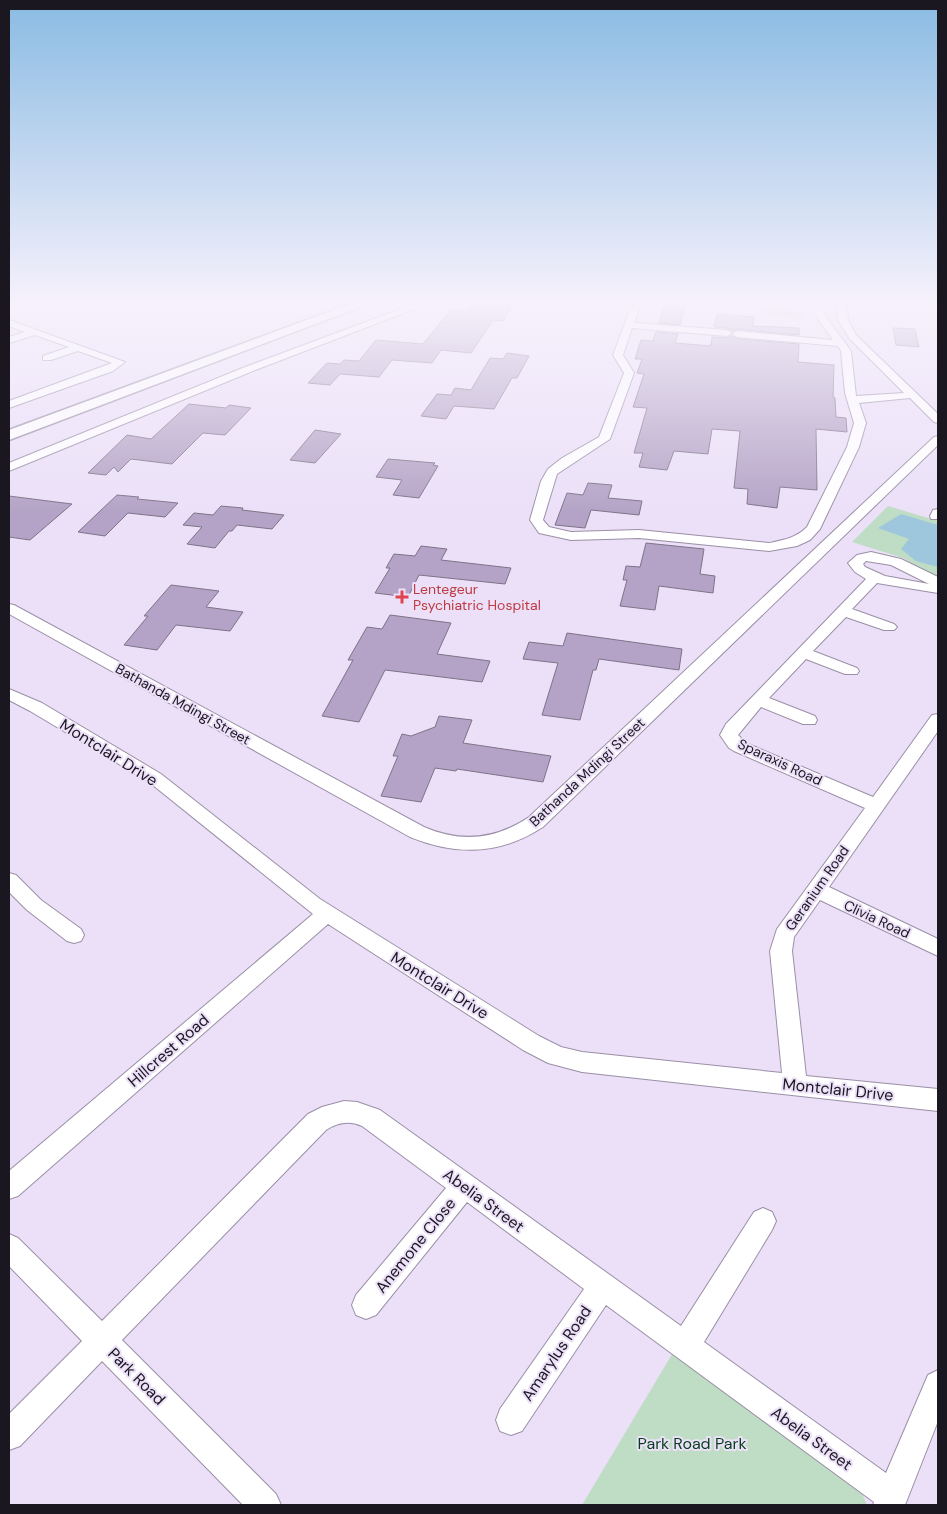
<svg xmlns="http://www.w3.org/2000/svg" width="947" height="1514" font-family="'DM Sans',sans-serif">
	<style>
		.green { fill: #bfddc4 }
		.water { fill: #9ec6dc }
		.building { fill: #b4a3c6; stroke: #7d7388 }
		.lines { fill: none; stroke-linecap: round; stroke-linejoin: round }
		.minor-casing { stroke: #9a8fa6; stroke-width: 2 }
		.secondary-casing { stroke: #9a8fa6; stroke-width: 3 }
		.minor { fill: #fff; fill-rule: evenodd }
		.secondary { fill: #fff; fill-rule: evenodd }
		.health-dot { fill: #e0444e; stroke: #ebe0f8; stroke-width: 2 }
		.labels { text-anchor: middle; stroke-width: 4; stroke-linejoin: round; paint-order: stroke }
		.health-label { font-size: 14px; fill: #be3a42; stroke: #ebe0f8; text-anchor: start }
		.street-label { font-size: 14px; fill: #1b1720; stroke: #ebe0f8 }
		.near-street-label { font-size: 16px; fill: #1b1720; stroke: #ebe0f8 }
		.near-park-label { font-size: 16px; fill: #043d19; stroke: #ebe0f8 }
	</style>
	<rect width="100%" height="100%" fill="#ebe0f8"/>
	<path class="green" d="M764 309 803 312V318L764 315Z
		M888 506 938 521V577L903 558 852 542Z
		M674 1351 860 1489 867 1505H582Z"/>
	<path class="water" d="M901 514 938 525V567L916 561 901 549 909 539 878 528Z"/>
	<path class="building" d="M479 301H515L503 321 493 320 471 353 441 350 432 363 392 360 379 377 340 374 330 385 308 383 327 363 340 364 344 360 359 361 376 340 423 344 451 310 466 311 470 306 479 307Z
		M665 301 686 303 680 325 659 323Z
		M717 314 754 317 753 326 799 328V335L737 329 733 331 727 328 714 327Z
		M893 328 915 329 919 347 896 345Z
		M656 332 678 334 675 343 711 346 712 337 727 338 731 336 737 339 799 344 798 362 834 365 833 397 835 398 836 417 846 418 847 432 816 429 817 490 780 487 777 508 747 504 748 489 734 488 740 431 712 429 708 454 674 451 667 470 639 467 643 453H634L647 408 633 407 644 374 637 373 642 359H635L641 340 653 341Z
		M507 353 529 356 517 378H512L494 409 454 406 446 419 421 416 437 394 451 395 455 388 471 390 490 358 503 359Z
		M189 404 226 408 229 405 251 408 225 435 203 433 172 464 131 459 118 472 114 467 106 475 88 473 127 435 151 439Z
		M315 430 341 434 315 463 290 460Z
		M388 459 435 463 433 465 438 466 419 498 393 495 402 480 376 477Z
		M588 483 612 485 608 498 642 501 639 515 591 510 585 528 555 525 567 493 583 495Z
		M117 495 139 497 137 499 178 503 165 517 128 513 105 536 78 532Z
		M9 496 72 504 30 540 9 537Z
		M221 506 243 508 242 510 284 515 272 529 237 525 232 531H229L215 548 187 544 202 527 183 525 194 513 213 515Z
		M646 543 704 549 700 574 715 576 713 593 659 586 655 610 620 606 627 580H623L626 566 640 567Z
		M421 546 447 549 441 560 511 568 505 584 419 575 408 597 375 593 390 568H386L394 554 415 556Z
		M171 585 219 591 206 607 243 612 230 631 176 625 157 650 124 645 148 616H144Z
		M390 615 451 623 437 654 490 661 482 682 385 670 359 722 322 716 353 660H348L367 627 382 629Z
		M567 633 682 649 679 670 599 659 596 670H593L580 720 542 715 558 663 523 659 529 642 563 646Z
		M439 716 472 720 463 743 551 756 543 782 457 769 456 771 435 768 421 802 381 796 398 756H393L402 734 411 736 435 727Z"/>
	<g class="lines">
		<defs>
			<path id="minor" d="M422 301H435L253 371 9 471V463L245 367Z
				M637 301H647L639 308 634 323 727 330 732 333 727 336 632 328 623 355 634 373 610 439 557 474 543 520 549 527 571 532 639 530 769 543C784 540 796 538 807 527L847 447 854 423 845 393 841 351 838 346 737 337 732 334 737 331 833 340 814 314 815 301H823L824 314 851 351 856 396 904 393 849 338 838 320V301H846L848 320 856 335 938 414V423L934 422 910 398 859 403 866 423 859 447 820 529 810 540 797 546 769 551 639 538 571 540 539 533 530 520 541 481 548 469 562 458 599 437 624 373 613 355 631 307Z
				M9 320 125 362 113 371 9 408V401L112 363 78 351 51 360H43V356L69 347 35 335 9 343V337L25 332 9 326Z
				M938 436V445L543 827C500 855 457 856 410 837L9 614V604L14 605 424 827C461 843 495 840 529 817L934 437Z
				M938 509V519H931L930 516 933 510Z
				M871 552 901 559 938 577V593L877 583 852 609 894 624 897 627 894 630H884L846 617 813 651 857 668 859 671 857 674H845L806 659 769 698 815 716 817 720 815 724H803L761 707 738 735 746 743 873 797 932 715 938 714V731L829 887 938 939V956L820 900 794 937 792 951 806 1076 938 1089V1111L582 1072 548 1063 523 1050 328 924 18 1196 9 1199V1171L313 914 149 782 30 711 9 700V689L42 703 161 774 320 899 539 1036 561 1047 582 1052 782 1073 770 951 777 929 865 808 734 751 729 748 720 735 726 724 866 579 855 572 848 563 857 555ZM866 561 891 565 929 584 885 576 865 567 863 564Z
				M9 873 16 875 41 900 81 929 84 935 81 941 74 943 67 941 27 910 9 892Z
				M344 1101 357 1102 380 1110 681 1326 754 1212 763 1208 772 1212 776 1221 772 1230 704 1342 886 1473 928 1375 938 1370V1421L905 1505H873L874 1502 606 1305 522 1431 511 1435 500 1431 496 1420 500 1409 584 1289 467 1202 376 1315 366 1319 356 1315 352 1305 356 1295 446 1188 362 1126C349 1120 337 1123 326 1130L122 1340 276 1494 281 1505H243L102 1361 20 1446 9 1450V1414L82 1341 9 1266V1234L18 1238 102 1321 308 1114 322 1107Z"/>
			<path id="secondary" d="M358 301H376L9 440V430Z"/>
		</defs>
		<use href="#minor" class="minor-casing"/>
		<use href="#secondary" class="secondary-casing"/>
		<use href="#minor" class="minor"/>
		<use href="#secondary" class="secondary"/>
	</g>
	<linearGradient id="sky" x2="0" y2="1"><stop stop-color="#8abbe3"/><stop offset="0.59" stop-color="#f6f1fc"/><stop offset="1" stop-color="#f6f1fc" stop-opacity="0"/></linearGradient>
	<rect width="947" height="513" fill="url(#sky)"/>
	<path class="health-dot" d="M399.5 589.5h5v5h5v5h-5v5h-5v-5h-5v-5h5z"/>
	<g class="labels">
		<g class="health-label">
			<text x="413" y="594">Lentegeur<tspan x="413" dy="16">Psychiatric Hospital</tspan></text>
		</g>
		<g class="street-label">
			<text transform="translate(183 704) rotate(29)" y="5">Bathanda Mdingi Street</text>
			<text transform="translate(780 762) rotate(25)" y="5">Sparaxis Road</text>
			<text transform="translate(587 772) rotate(-43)" y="5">Bathanda Mdingi Street</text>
			<text transform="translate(817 888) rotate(-55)" y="5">Geranium Road</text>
			<text transform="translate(877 919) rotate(25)" y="5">Clivia Road</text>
		</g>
		<g class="near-street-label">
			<text transform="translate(109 752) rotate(32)" y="6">Montclair Drive</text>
			<text transform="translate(440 985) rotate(32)" y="6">Montclair Drive</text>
			<text transform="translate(168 1050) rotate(-41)" y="6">Hillcrest Road</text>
			<text transform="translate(838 1089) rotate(6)" y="6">Montclair Drive</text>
			<text transform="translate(484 1200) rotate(36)" y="6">Abelia Street</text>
			<text transform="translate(415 1245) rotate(-51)" y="6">Anemone Close</text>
			<text transform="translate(556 1353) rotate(-56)" y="6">Amarylus Road</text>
			<text transform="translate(137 1376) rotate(45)" y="6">Park Road</text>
			<text transform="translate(812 1438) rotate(36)" y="6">Abelia Street</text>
		</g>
		<g class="near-park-label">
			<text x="692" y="1449">Park Road Park</text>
		</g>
	</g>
	<rect width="947" height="1514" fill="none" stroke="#1b1720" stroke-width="20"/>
</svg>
